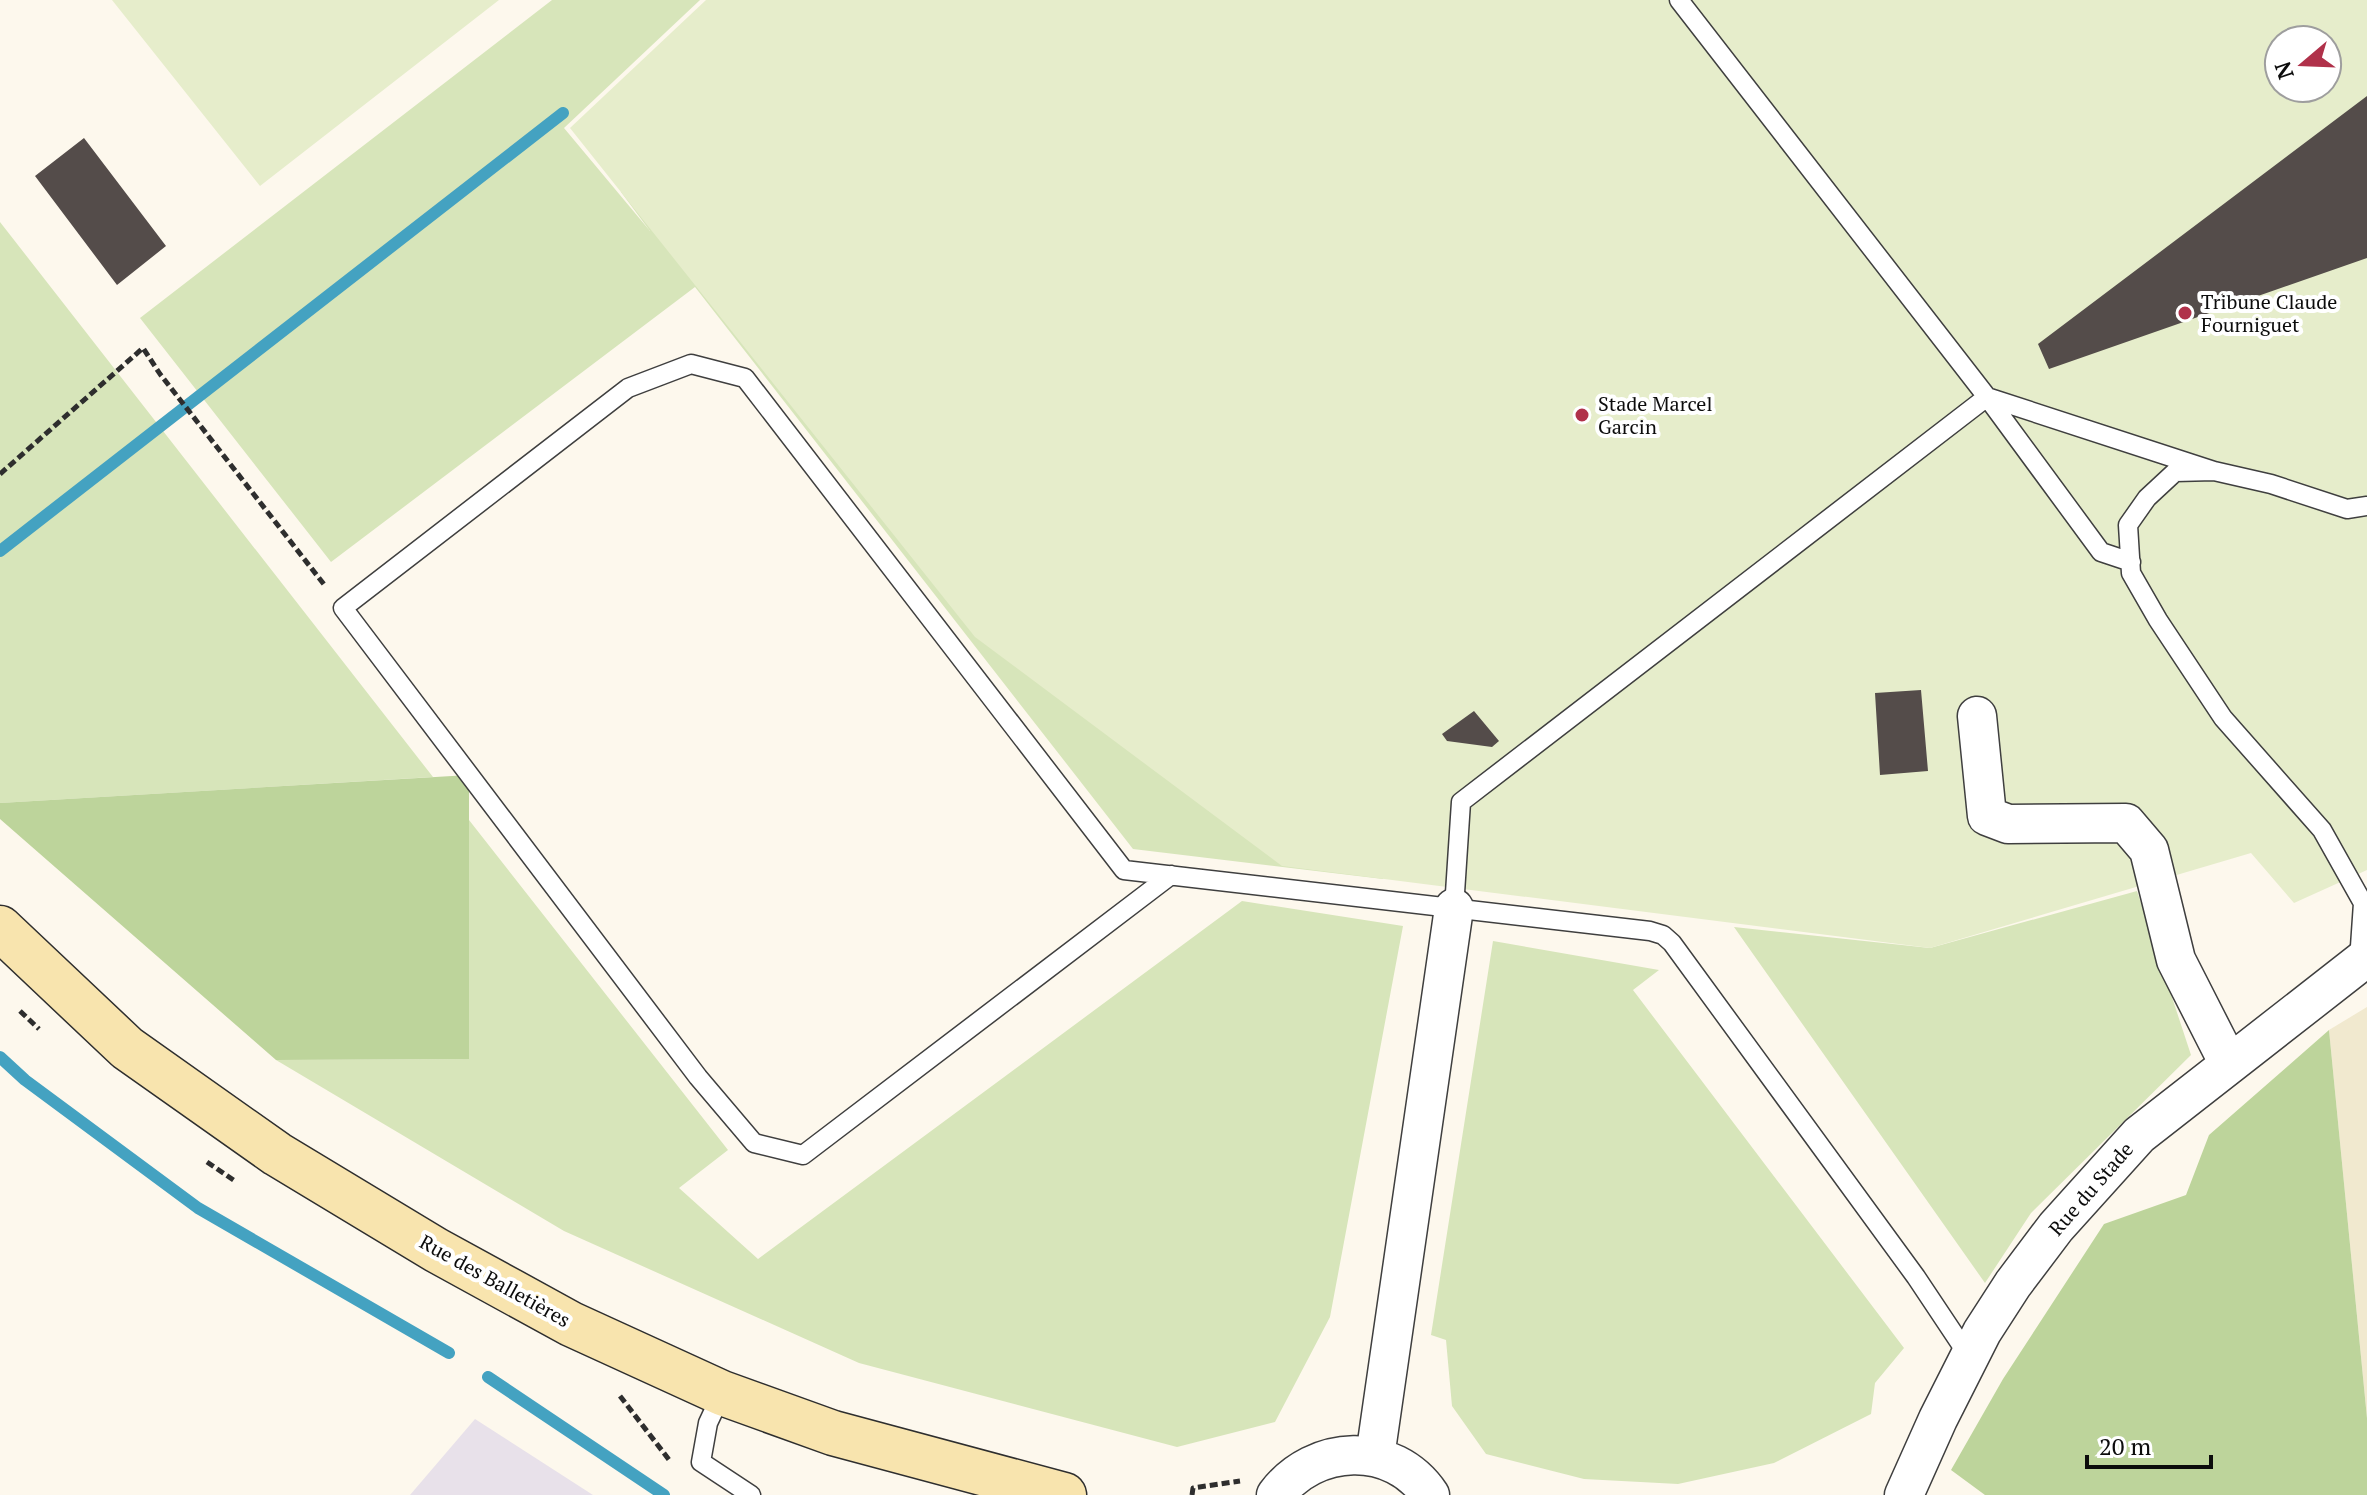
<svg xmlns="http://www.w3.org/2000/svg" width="2367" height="1495" font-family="'PT Serif',serif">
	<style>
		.industrial { fill: #e8e1ea }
		.farmland { fill: #f1e9cf }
		.green { fill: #d7e5ba }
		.forest { fill: #bdd49b }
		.pitch { fill: #e6edcb; fill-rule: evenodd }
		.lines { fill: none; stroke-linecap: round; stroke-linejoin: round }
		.stream { stroke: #44a2c1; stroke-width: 12 }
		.building { fill: #544c4a }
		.lane-casing { stroke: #3f3f3f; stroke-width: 21 }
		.street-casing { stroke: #3f3f3f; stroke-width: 41 }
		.secondary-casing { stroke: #2e2e2e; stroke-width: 47 }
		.path { stroke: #2e2e2e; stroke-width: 5; stroke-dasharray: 8 4; stroke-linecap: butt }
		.lane { stroke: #fff; stroke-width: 18 }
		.street { stroke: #fff; stroke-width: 38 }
		.secondary { stroke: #f8e4ae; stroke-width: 44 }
		.poi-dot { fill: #b0314a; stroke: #fff; stroke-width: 3 }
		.labels { text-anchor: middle; stroke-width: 8; stroke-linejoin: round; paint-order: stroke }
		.poi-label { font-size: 20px; fill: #0c0c0c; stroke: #fff; text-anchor: start }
		.street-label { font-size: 20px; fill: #0c0c0c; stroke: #fff }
	</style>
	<rect width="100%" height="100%" fill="#fdf8ed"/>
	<path class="industrial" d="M475 1419 593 1495H410Z"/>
	<path class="farmland" d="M2367 1007V1418L2329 1030Z"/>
	<path class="green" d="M552 0H700L564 128 650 231 621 192 1652 0 1383 879 1133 849 695 287 331 562 140 318Z
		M0 222 433 777 0 803Z
		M469 820 728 1150 679 1188 758 1259 1242 901 1403 926 1330 1317 1275 1422 1177 1447 859 1363 564 1231 276 1060 469 1059Z
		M2137 891 2191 1055 2031 1213 1985 1283 1734 927 1930 948Z
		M1493 941 1659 970 1633 990 1904 1348 1875 1383 1871 1414 1774 1463 1678 1484 1584 1479 1486 1454 1452 1406 1446 1340 1431 1335Z"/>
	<path class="forest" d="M469 775V1059L276 1060 0 819V803Z
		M2329 1030 2367 1418V1495H1985L1951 1470 2003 1379 2104 1224 2186 1195 2209 1135Z"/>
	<path class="pitch" d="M112 0H499L260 186Z
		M706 0H2367V870L2294 903 2251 853 1930 948 1282 866 975 637 570 128ZM2279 40H2327V88H2279Z"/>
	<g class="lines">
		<path class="stream" d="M0 551 563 113
			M0 1057 25 1080 198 1208 449 1353
			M488 1377 664 1495"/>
	</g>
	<path class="building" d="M2367 96V258L2049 369 2038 344Z
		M84 138 166 246 117 285 35 176Z
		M1921 690 1928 771 1880 775 1875 693Z
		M1474 711 1499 741 1492 747 1447 741 1442 734Z"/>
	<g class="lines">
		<defs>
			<path id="lane" d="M1679 0 1987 397 2101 552 2131 562
				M1171 875 803 1155 754 1143 698 1077 343 608 628 388 691 364 745 378 1124 870 1650 931 1663 935 1672 943 1916 1277 1970 1358
				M1454 908 1461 802 1987 397 2214 471
				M2359 961 2363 903 2322 830 2223 718 2158 620 2131 573 2128 525 2147 498 2175 472 2214 471 2271 484 2347 509 2367 506
				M722 1393 708 1423 701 1462 751 1495"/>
			<path id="street" d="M1977 716 1987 816 2008 824 2126 823 2149 850 2176 960 2229 1064
				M1375 1457 1454 908
				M1276 1495C1314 1444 1393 1440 1430 1495
				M1904 1495 1938 1419 1982 1332 2013 1284 2056 1227 2139 1135 2367 957"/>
			<path id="secondary" d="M0 928 127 1048 277 1154 436 1250 571 1324 722 1393 833 1433 1064 1495"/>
		</defs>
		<use href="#lane" class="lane-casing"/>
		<use href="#street" class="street-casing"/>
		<use href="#secondary" class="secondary-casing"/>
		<path class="path" d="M0 474 143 348 160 374 326 587
			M20 1011 39 1029
			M207 1162 235 1181
			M620 1396 670 1461
			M1192 1495 1193 1488 1240 1481"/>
		<use href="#lane" class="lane"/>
		<use href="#street" class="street"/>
		<use href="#secondary" class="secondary"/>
	</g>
	<g class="poi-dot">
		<circle cx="2185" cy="313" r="8"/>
		<circle cx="1582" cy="415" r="8"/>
	</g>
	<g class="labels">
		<g class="poi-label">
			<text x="2201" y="309">Tribune Claude<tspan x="2201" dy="23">Fourniguet</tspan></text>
			<text x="1598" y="411">Stade Marcel<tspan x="1598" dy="23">Garcin</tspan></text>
		</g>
		<g class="street-label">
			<text transform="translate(2091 1189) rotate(-49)" y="7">Rue du Stade</text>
			<text transform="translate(495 1281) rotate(29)" y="7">Rue des Balletières</text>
		</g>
	</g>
	<g transform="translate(2303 64) rotate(251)"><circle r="38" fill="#ffffff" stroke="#9e9e9e" stroke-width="2"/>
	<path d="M0-6L14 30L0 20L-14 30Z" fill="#b0314a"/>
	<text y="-12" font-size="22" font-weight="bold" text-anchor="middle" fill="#0c0c0c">N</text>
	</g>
	<path d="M2087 1455v12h124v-12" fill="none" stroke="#0c0c0c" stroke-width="4"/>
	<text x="2099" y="1455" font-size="24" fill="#0c0c0c" stroke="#ffffff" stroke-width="6" paint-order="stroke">20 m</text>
</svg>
